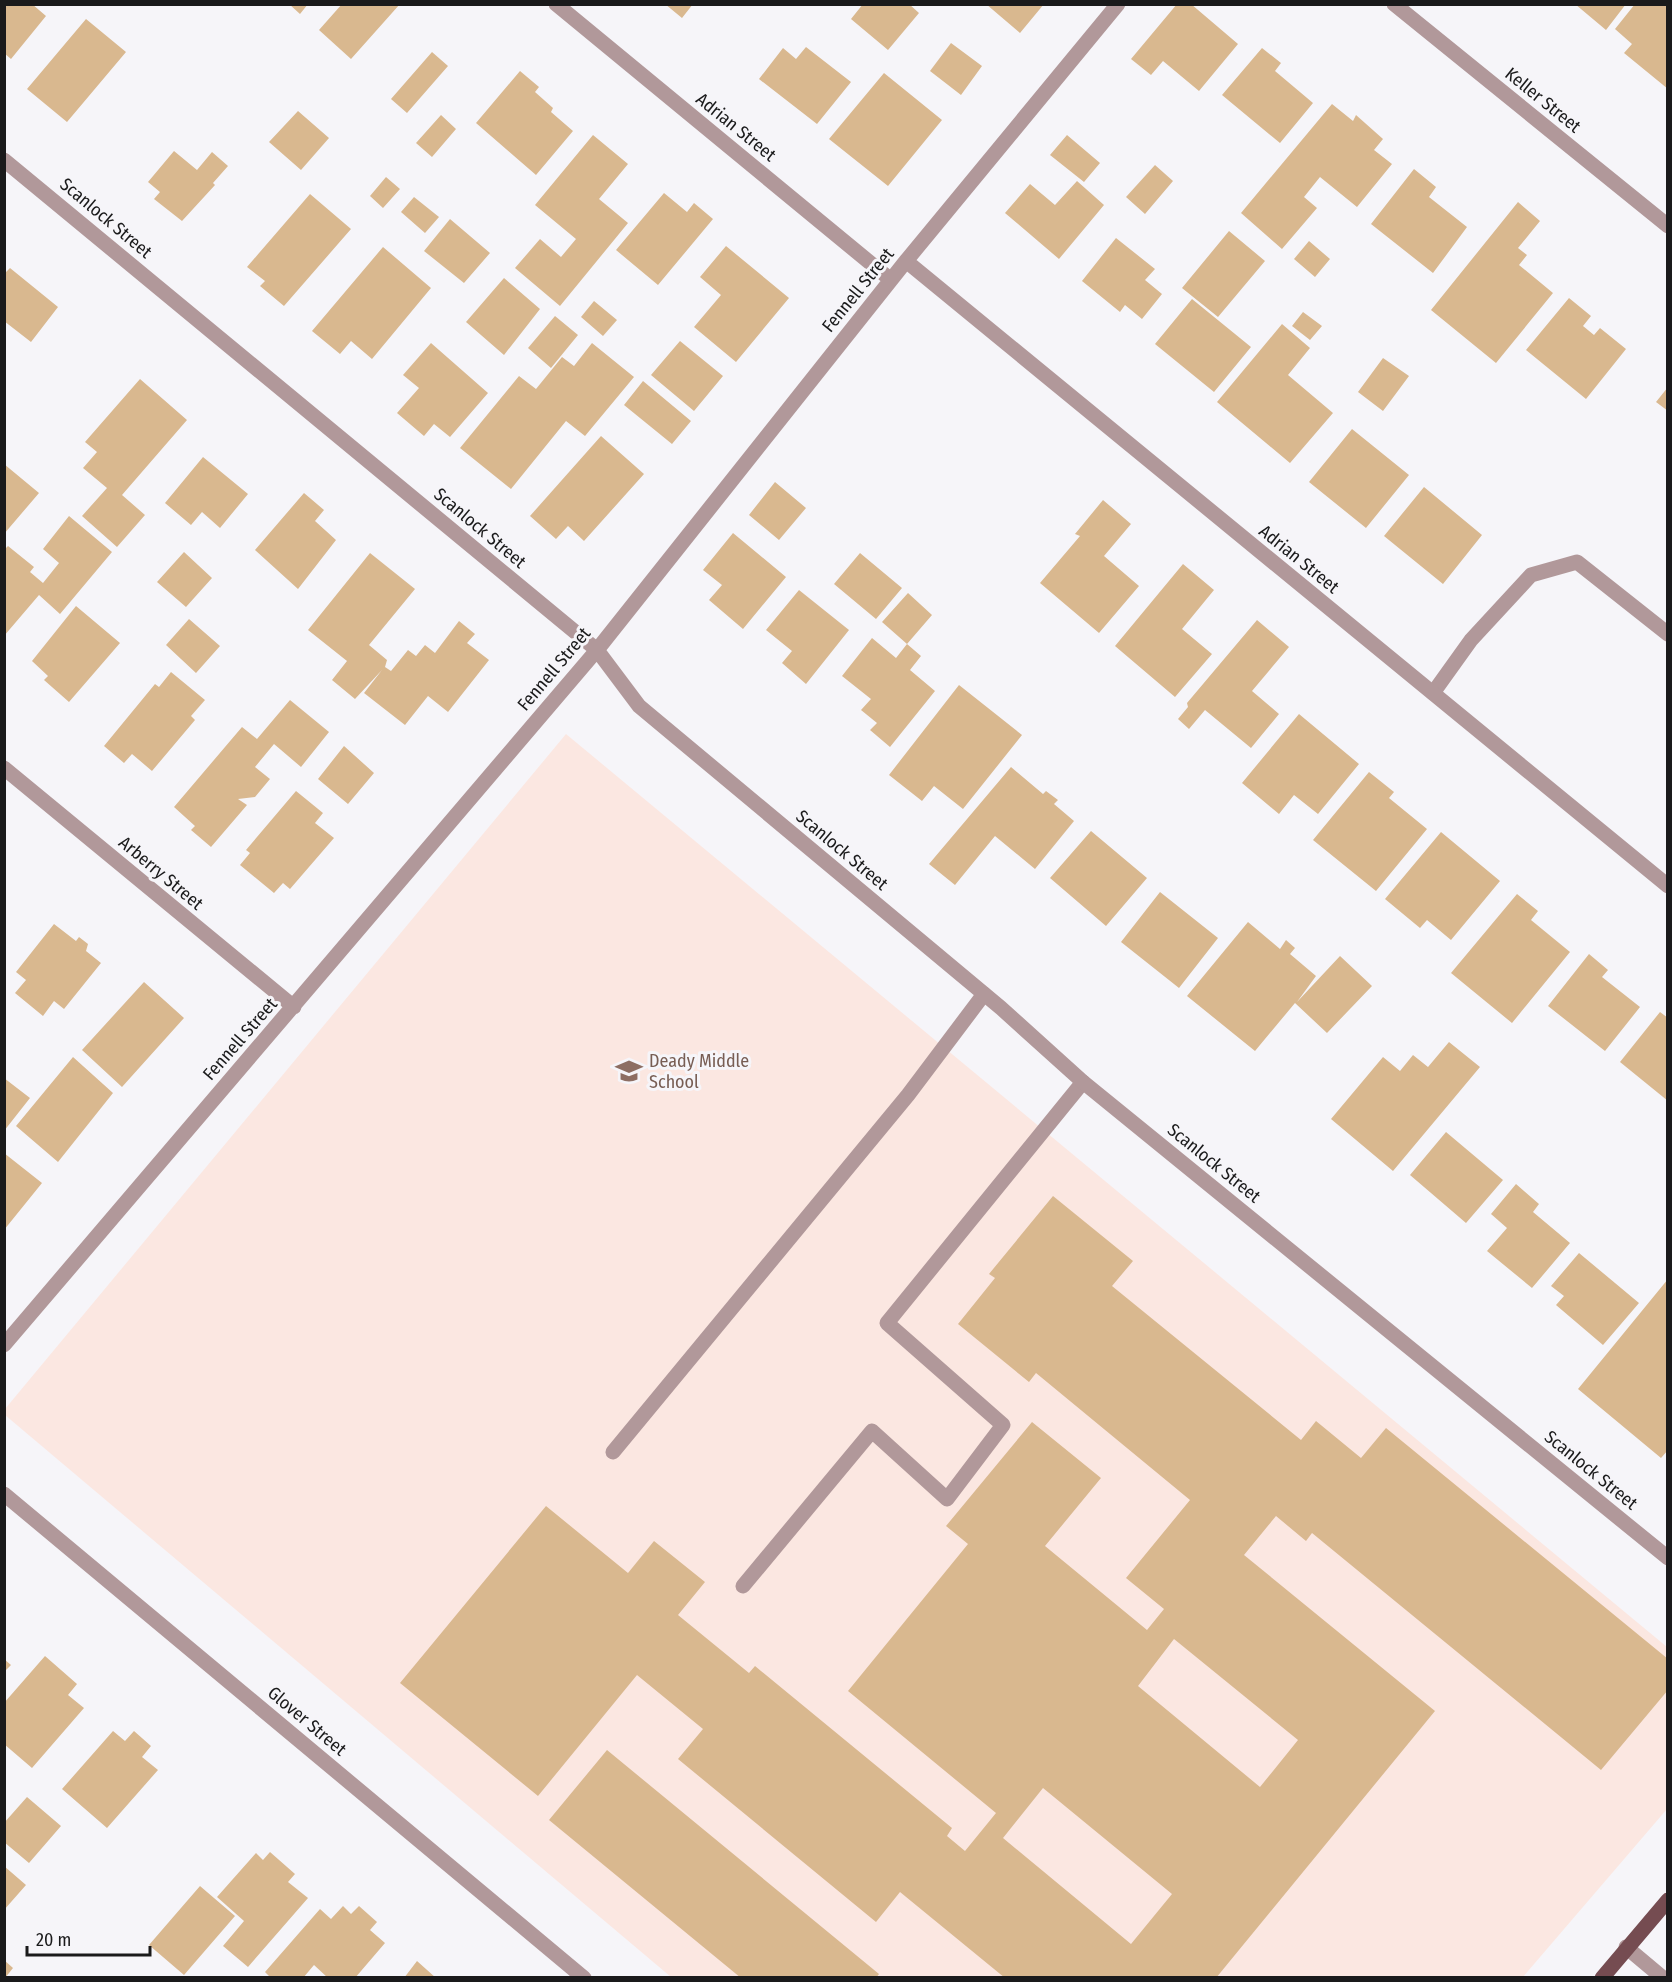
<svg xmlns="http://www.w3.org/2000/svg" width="1672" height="1982" font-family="'Fira Sans Condensed',sans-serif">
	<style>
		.education { fill: #fbe7e1 }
		.building { fill: #d9b88f; fill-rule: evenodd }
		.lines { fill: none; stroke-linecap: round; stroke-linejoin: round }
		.service { stroke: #b1989a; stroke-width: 15 }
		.minor { stroke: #b1989a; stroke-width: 15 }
		.primary { stroke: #754c51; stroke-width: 15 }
		.labels { text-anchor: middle; stroke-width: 6; stroke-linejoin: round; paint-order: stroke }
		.street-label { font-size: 18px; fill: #1a1a1b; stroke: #f6f5f9 }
		.education-label { font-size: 18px; fill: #785e54; stroke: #f6f5f9; text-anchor: start }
	</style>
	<rect width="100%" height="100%" fill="#f6f5f9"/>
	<path class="education" d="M566 734 1667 1647V1809L1523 1977H671L5 1415V1409Z"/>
	<path class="building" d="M4 4H32L46 16 11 59 4 53Z
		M289 4H308L300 14Z
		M342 4H400L351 59 319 30Z
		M665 4H693L682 18Z
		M863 4H909L919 13 888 50 851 19Z
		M986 4H1044L1020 33Z
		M1177 4H1191L1238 44 1199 91 1163 61 1151 75 1131 59Z
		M1575 4H1626L1606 30Z
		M1635 4H1668V89L1624 53 1632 44 1615 29Z
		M86 19 126 52 67 122 27 89Z
		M951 43 982 66 961 95 930 71Z
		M806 47 851 82 817 124 759 79 783 48 796 59Z
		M1262 48 1281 63 1275 71 1313 103 1280 143 1222 95Z
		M432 52 448 66 407 113 391 99Z
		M520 71 539 87 535 92 553 108 551 112 573 131 536 175 476 123Z
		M884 73 942 120 888 186 829 139Z
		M1332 104 1353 121 1356 115 1383 139 1374 150 1392 164 1357 207 1320 177 1304 197 1317 208 1282 249 1241 213Z
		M298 111 329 138 301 170 269 142Z
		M441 115 456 129 432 157 416 143Z
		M593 135 628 164 599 199 628 223 560 306 515 268 540 239 561 257 576 239 535 205Z
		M1067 135 1100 163 1084 182 1050 155Z
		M174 151 197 170 212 152 228 166 213 183 215 185 182 221 154 199 160 192 148 182Z
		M1155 165 1173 181 1145 214 1126 197Z
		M1414 169 1436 187 1429 197 1467 227 1433 273 1371 224Z
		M386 177 400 189 383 208 370 196Z
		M1077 181 1104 205 1059 259 1005 213 1030 184 1055 205Z
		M664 193 687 212 694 203 713 219 658 285 616 250Z
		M310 194 351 229 284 306 260 286 265 281 247 267Z
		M414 197 439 217 425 233 401 212Z
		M1518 202 1540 221 1518 248 1527 255 1519 265 1553 293 1496 363 1431 310Z
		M450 219 490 253 464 283 424 251Z
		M1229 231 1265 261 1218 317 1182 288Z
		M1116 238 1155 269 1145 280 1162 294 1142 319 1125 305 1120 312 1082 281Z
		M1309 241 1330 259 1315 277 1294 259Z
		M726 246 789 298 736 362 694 327 721 295 700 277Z
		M383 247 431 288 372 359 351 341 340 354 312 331Z
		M10 268 58 307 31 342 4 321V274Z
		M504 278 540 309 504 355 466 322Z
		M1569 298 1591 316 1583 326 1594 335 1600 328 1626 349 1586 399 1526 350Z
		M1192 299 1251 347 1214 392 1155 344Z
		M594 301 617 320 603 336 581 317Z
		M1303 312 1322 326 1310 340 1292 326Z
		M555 316 578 335 551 368 528 348Z
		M1282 324 1310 348 1288 375 1333 413 1290 463 1217 402Z
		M680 341 723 376 694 411 651 375Z
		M431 343 488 393 450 437 434 424 424 436 397 413 419 388 403 375Z
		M592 343 634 377 585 436 566 421 511 489 460 448 519 376 536 389 562 357 574 366Z
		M1383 358 1409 376 1383 411 1358 392Z
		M140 379 187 420 122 495 145 515 117 547 82 516 107 488 83 468 97 452 85 442Z
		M643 381 691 421 672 444 624 405Z
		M1668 387V411L1656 402Z
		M1352 429 1409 475 1366 528 1309 482Z
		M601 436 644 474 584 541 568 526 556 539 530 516Z
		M203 457 248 494 220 528 202 512 191 525 165 503Z
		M4 464 39 493 4 534Z
		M775 482 806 508 779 540 749 515Z
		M1424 487 1482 535 1443 584 1384 536Z
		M304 493 324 510 315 521 336 540 298 589 255 550Z
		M1103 500 1131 524 1104 556 1139 586 1099 633 1040 583 1080 536 1075 534Z
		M69 516 112 552 60 614 39 595 4 636V550L8 546 34 567 30 572 43 583 59 563 43 549Z
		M733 533 786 577 743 629 709 600 722 585 703 570Z
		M184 552 212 578 186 607 157 582Z
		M370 553 415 589 369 645 387 660 385 667 391 671 408 650 416 656 425 645 435 653 459 621 475 634 467 643 489 660 448 712 428 696 405 725 364 693 382 670 355 699 332 680 347 661 308 630Z
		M860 553 902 588 876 619 834 584Z
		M1183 564 1214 590 1182 629 1212 654 1175 697 1115 646Z
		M799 590 849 630 806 684 782 663 792 651 766 630Z
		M908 593 932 615 907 644 882 622Z
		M76 606 120 643 69 702 44 680 48 676 32 661Z
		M189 619 220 646 196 673 166 645Z
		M1257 620 1289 647 1252 691 1279 714 1251 748 1205 710 1189 729 1178 719 1188 707 1187 703Z
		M872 638 896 658 907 644 921 656 910 670 935 691 890 747 870 730 877 723 861 710 871 699 842 676Z
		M171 672 205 700 191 716 195 720 152 771 132 754 124 763 104 746 155 684 159 687Z
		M959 685 1022 735 963 809 934 786 922 801 889 775Z
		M290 700 329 732 301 767 274 744 255 767 270 779 255 797 238 799 247 805 211 847 191 830 195 826 174 807 242 727 257 739Z
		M1299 714 1359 764 1318 814 1294 795 1279 814 1242 783Z
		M344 746 374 773 348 804 318 779Z
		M1011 767 1043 794 1046 791 1058 800 1054 804 1074 821 1035 869 995 836 955 885 929 864Z
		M1369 772 1394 792 1389 798 1427 829 1376 891 1313 840Z
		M296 791 323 813 315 823 334 838 290 889 283 883 274 893 240 865 250 853 246 850Z
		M1091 831 1147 878 1106 926 1050 878Z
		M1441 832 1500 881 1451 940 1427 920 1420 928 1385 899Z
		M1160 892 1218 938 1179 988 1121 942Z
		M1517 894 1538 911 1531 920 1570 952 1512 1023 1451 973Z
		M1248 922 1280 949 1286 940 1295 948 1290 954 1316 976 1297 1002 1340 956 1372 986 1327 1033 1295 1003 1255 1051 1187 996Z
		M54 924 76 941 79 937 88 944 86 951 101 963 64 1009 54 1001 43 1016 15 993 26 980 16 972Z
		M1589 954 1608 970 1602 977 1640 1007 1605 1051 1548 1006Z
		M144 982 184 1018 122 1087 82 1050Z
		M1660 1012 1668 1018V1101L1620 1062Z
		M1449 1042 1480 1067 1393 1171 1331 1119 1383 1057 1400 1071 1413 1055 1428 1067Z
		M73 1057 113 1093 58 1162 16 1126Z
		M4 1078 30 1098 4 1131Z
		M1446 1132 1503 1180 1466 1223 1410 1175Z
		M4 1153 42 1183 4 1230Z
		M1516 1184 1539 1204 1533 1212 1570 1243 1532 1288 1487 1251 1507 1228 1491 1214Z
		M1053 1196 1133 1261 1112 1286 1301 1440 1316 1421 1361 1458 1386 1428 1668 1659V1690L1601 1770 1312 1533 1306 1541 1276 1516 1244 1555 1435 1711 1216 1978H1005L900 1892 876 1922 678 1759 703 1729 637 1675 538 1796 400 1683 546 1506 628 1573 654 1541 705 1582 678 1615 749 1673 755 1666 952 1828 947 1836 965 1851 996 1813 848 1691 968 1544 946 1526 1032 1422 1101 1478 1045 1546 1147 1630 1164 1609 1126 1578 1190 1500 1036 1373 1029 1382 958 1324 995 1278 989 1274ZM1174 1639 1298 1740 1260 1787 1138 1686ZM1043 1788 1172 1894 1131 1944 1003 1838Z
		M1579 1253 1639 1303 1603 1345 1556 1305 1564 1296 1551 1286Z
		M1668 1279V1450L1661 1458 1578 1389Z
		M45 1656 77 1684 68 1695 84 1708 32 1768 4 1744V1703Z
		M4 1659 11 1665 4 1672Z
		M113 1731 125 1741 134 1731 151 1746 142 1757 158 1770 107 1828 62 1789Z
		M607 1750 879 1974 876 1978H741L549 1820Z
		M27 1797 61 1826 29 1863 4 1842V1823Z
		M270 1852 295 1874 288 1882 308 1898 248 1967 223 1946 244 1921 217 1897 256 1853 263 1860Z
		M4 1866 26 1885 4 1910Z
		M200 1886 235 1916 184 1975 149 1945Z
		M343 1906 351 1914 359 1906 377 1922 370 1930 385 1943 355 1978H328L314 1965 303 1978H271L265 1972 320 1909 331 1919Z
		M4 1960 13 1968 5 1978H4Z
		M417 1961 436 1978H404Z"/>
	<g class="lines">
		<path class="service" d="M1433 693 1471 640 1531 575 1577 562 1668 634
			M613 1452 908 1095 984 994
			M743 1586 872 1431 947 1499 1003 1425 887 1323 1083 1082
			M1626 1947 1663 1978"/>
		<path class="minor" d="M556 4 891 280
			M1394 4 1668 226
			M4 160 597 650 639 706 1001 1008 1083 1082 1668 1558
			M906 261 1668 886
			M4 768 294 1007
			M4 1345 597 650 906 261 1118 4
			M4 1494 584 1978"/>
		<path class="primary" d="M1602 1978 1668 1900"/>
	</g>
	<defs>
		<symbol id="school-bare" viewBox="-9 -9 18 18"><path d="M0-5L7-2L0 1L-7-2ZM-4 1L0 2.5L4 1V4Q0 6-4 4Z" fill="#8d6e63" stroke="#f6f5f9" stroke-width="2.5" paint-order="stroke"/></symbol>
	</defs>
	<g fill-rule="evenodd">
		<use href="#school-bare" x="610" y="1052" width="38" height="38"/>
	</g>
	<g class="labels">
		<g class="street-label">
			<text transform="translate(1543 100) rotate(39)" y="6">Keller Street</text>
			<text transform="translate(736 127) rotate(39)" y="6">Adrian Street</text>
			<text transform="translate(106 218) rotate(40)" y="6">Scanlock Street</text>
			<text transform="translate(858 290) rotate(-51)" y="6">Fennell Street</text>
			<text transform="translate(480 528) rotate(40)" y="6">Scanlock Street</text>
			<text transform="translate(1299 559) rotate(39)" y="6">Adrian Street</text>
			<text transform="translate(554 669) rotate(-50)" y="6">Fennell Street</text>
			<text transform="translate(842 850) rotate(40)" y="6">Scanlock Street</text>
			<text transform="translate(161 873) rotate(40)" y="6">Arberry Street</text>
			<text transform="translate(240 1039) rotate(-49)" y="6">Fennell Street</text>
			<text transform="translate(1214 1163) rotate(39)" y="6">Scanlock Street</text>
			<text transform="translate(1591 1470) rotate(39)" y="6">Scanlock Street</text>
			<text transform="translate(307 1721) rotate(40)" y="6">Glover Street</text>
		</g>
		<g class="education-label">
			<text x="649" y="1067">Deady Middle<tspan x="649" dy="21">School</tspan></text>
		</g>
	</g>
	<rect width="1672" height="1982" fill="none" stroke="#1a1a1b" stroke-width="12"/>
	<path d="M27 1946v9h123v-9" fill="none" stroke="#1a1a1b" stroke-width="3"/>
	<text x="36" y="1946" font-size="18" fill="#1a1a1b" stroke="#f6f5f9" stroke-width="4.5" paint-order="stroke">20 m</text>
</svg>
